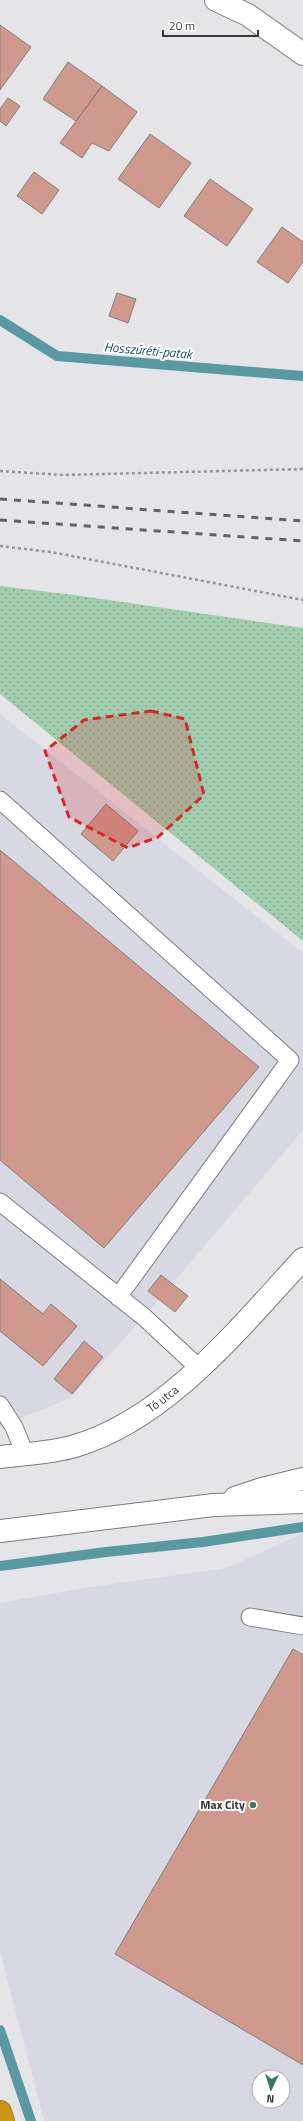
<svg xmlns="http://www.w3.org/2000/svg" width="303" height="2121" font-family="'Titillium Web',sans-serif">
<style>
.built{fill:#d7d8e2;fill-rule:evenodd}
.grass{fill:url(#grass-dots)}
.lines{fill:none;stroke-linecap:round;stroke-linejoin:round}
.stream{stroke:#5999a2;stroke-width:10}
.building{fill:#cf998d;stroke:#827f7e}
.lane-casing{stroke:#7b7c7e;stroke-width:19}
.street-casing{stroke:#7b7c7e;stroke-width:24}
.secondary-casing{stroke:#7b7c7e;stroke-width:24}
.highway-casing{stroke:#9b7620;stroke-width:24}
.path{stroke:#959597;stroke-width:2.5;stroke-dasharray:3 3;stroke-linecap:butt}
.lane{stroke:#fff;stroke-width:17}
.street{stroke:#fff;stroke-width:22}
.secondary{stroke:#fff;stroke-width:22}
.highway{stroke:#d09812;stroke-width:22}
.rail{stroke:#626263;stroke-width:3;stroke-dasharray:7 7;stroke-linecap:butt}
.marked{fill:#d62828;fill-opacity:0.2;stroke:#d62828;stroke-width:3;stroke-dasharray:8 5;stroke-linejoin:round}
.poi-dot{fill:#367868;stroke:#fff;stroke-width:1.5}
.labels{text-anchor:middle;stroke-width:4;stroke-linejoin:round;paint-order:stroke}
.street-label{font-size:12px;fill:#383839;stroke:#fff}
.poi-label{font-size:12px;font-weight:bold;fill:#383839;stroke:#fff;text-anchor:end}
.water-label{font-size:13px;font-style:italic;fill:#175157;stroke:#fff}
</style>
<defs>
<pattern id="grass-dots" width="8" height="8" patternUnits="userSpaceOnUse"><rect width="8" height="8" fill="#a0cdae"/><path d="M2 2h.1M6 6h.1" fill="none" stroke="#83a78f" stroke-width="1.8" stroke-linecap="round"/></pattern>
</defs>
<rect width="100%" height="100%" fill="#e5e5e8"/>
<!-- built -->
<path class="built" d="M0,714L303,953V1130L144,1317L70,1398L0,1427Z
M303,1533V2121H44L0,1951V1603L84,1588L227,1568ZM259,2077H283V2101H259Z"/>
<!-- grass -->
<path class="grass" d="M0,586L74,595L303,628V941L0,694Z"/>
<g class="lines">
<!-- stream -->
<path class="stream" d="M0,320L57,356L303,376
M0,1566L106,1552L203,1542L303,1527
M0,2030L31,2121"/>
</g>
<!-- building -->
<path class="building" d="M0,25L31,47L0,90Z
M68,62L102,86L76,121L43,99Z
M102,86L137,112L109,151L92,143L82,158L60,143Z
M8,98L20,106L6,126L0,121V109Z
M150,134L191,163L159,208L118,179Z
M34,172L59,190L42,214L17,196Z
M210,179L253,209L227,246L184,216Z
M282,227L303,242V262L288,283L257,262Z
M117,293L136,299L128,323L109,316Z
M106,804L138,831L113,861L81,834Z
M0,850L259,1067L104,1248L0,1160Z
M161,1275L188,1296L175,1312L148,1291Z
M0,1279L43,1314L51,1304L77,1326L43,1366L0,1331Z
M84,1341L103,1357L72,1394L54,1379Z
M293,1649L303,1655V2065L115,1954Z"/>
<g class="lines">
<defs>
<path id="lane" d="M0,800L290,1060L118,1297
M0,1202L144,1317L200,1369
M0,1405L14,1427L25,1454
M250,1617L303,1626"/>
<g id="street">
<path id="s1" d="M0,1457C24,1454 52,1453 75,1446C167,1419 240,1327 303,1259"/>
</g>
<path id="secondary" d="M216,0L248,15L303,54
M235,1498L262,1489L303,1479
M0,1531L214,1505L303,1502"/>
<path id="highway" d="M0,2112L3,2121"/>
</defs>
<!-- lane casing -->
<use href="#lane" class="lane-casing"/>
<!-- street casing -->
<use href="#street" class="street-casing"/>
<!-- secondary casing -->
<use href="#secondary" class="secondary-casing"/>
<!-- highway casing -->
<use href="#highway" class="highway-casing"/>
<!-- path -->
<path class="path" d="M0,471L63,475L303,469
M0,546L51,552L303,600"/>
<!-- lane -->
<use href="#lane" class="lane"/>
<!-- street -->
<use href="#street" class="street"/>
<!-- secondary -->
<use href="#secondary" class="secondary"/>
<!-- highway -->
<use href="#highway" class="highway"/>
<!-- rail -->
<path class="rail" d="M0,499L303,521
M0,520L303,541"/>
</g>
<!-- marked area -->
<path class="marked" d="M151,711L185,719L204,795L158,837L128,848L69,817L45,751L84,720Z"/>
<!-- markers -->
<circle class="poi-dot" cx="253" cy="1805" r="4"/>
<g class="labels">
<!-- street labels -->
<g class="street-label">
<text dy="4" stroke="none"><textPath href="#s1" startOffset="176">Tó utca</textPath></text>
</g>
<!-- poi labels -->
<g class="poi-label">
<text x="245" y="1809">Max City</text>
</g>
<!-- water labels -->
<g class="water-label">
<text transform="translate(148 350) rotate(5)" y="5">Hosszúréti-patak</text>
</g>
</g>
<!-- north arrow -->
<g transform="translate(271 2089) rotate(184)"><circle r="19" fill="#ffffff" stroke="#afafb0"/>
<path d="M0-3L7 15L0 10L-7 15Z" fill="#367868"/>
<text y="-6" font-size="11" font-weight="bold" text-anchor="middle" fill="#383839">N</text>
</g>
<!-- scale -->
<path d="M163 30v6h95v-6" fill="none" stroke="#383839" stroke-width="2"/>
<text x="169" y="30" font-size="12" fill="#383839" stroke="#ffffff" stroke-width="3" paint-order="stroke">20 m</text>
</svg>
